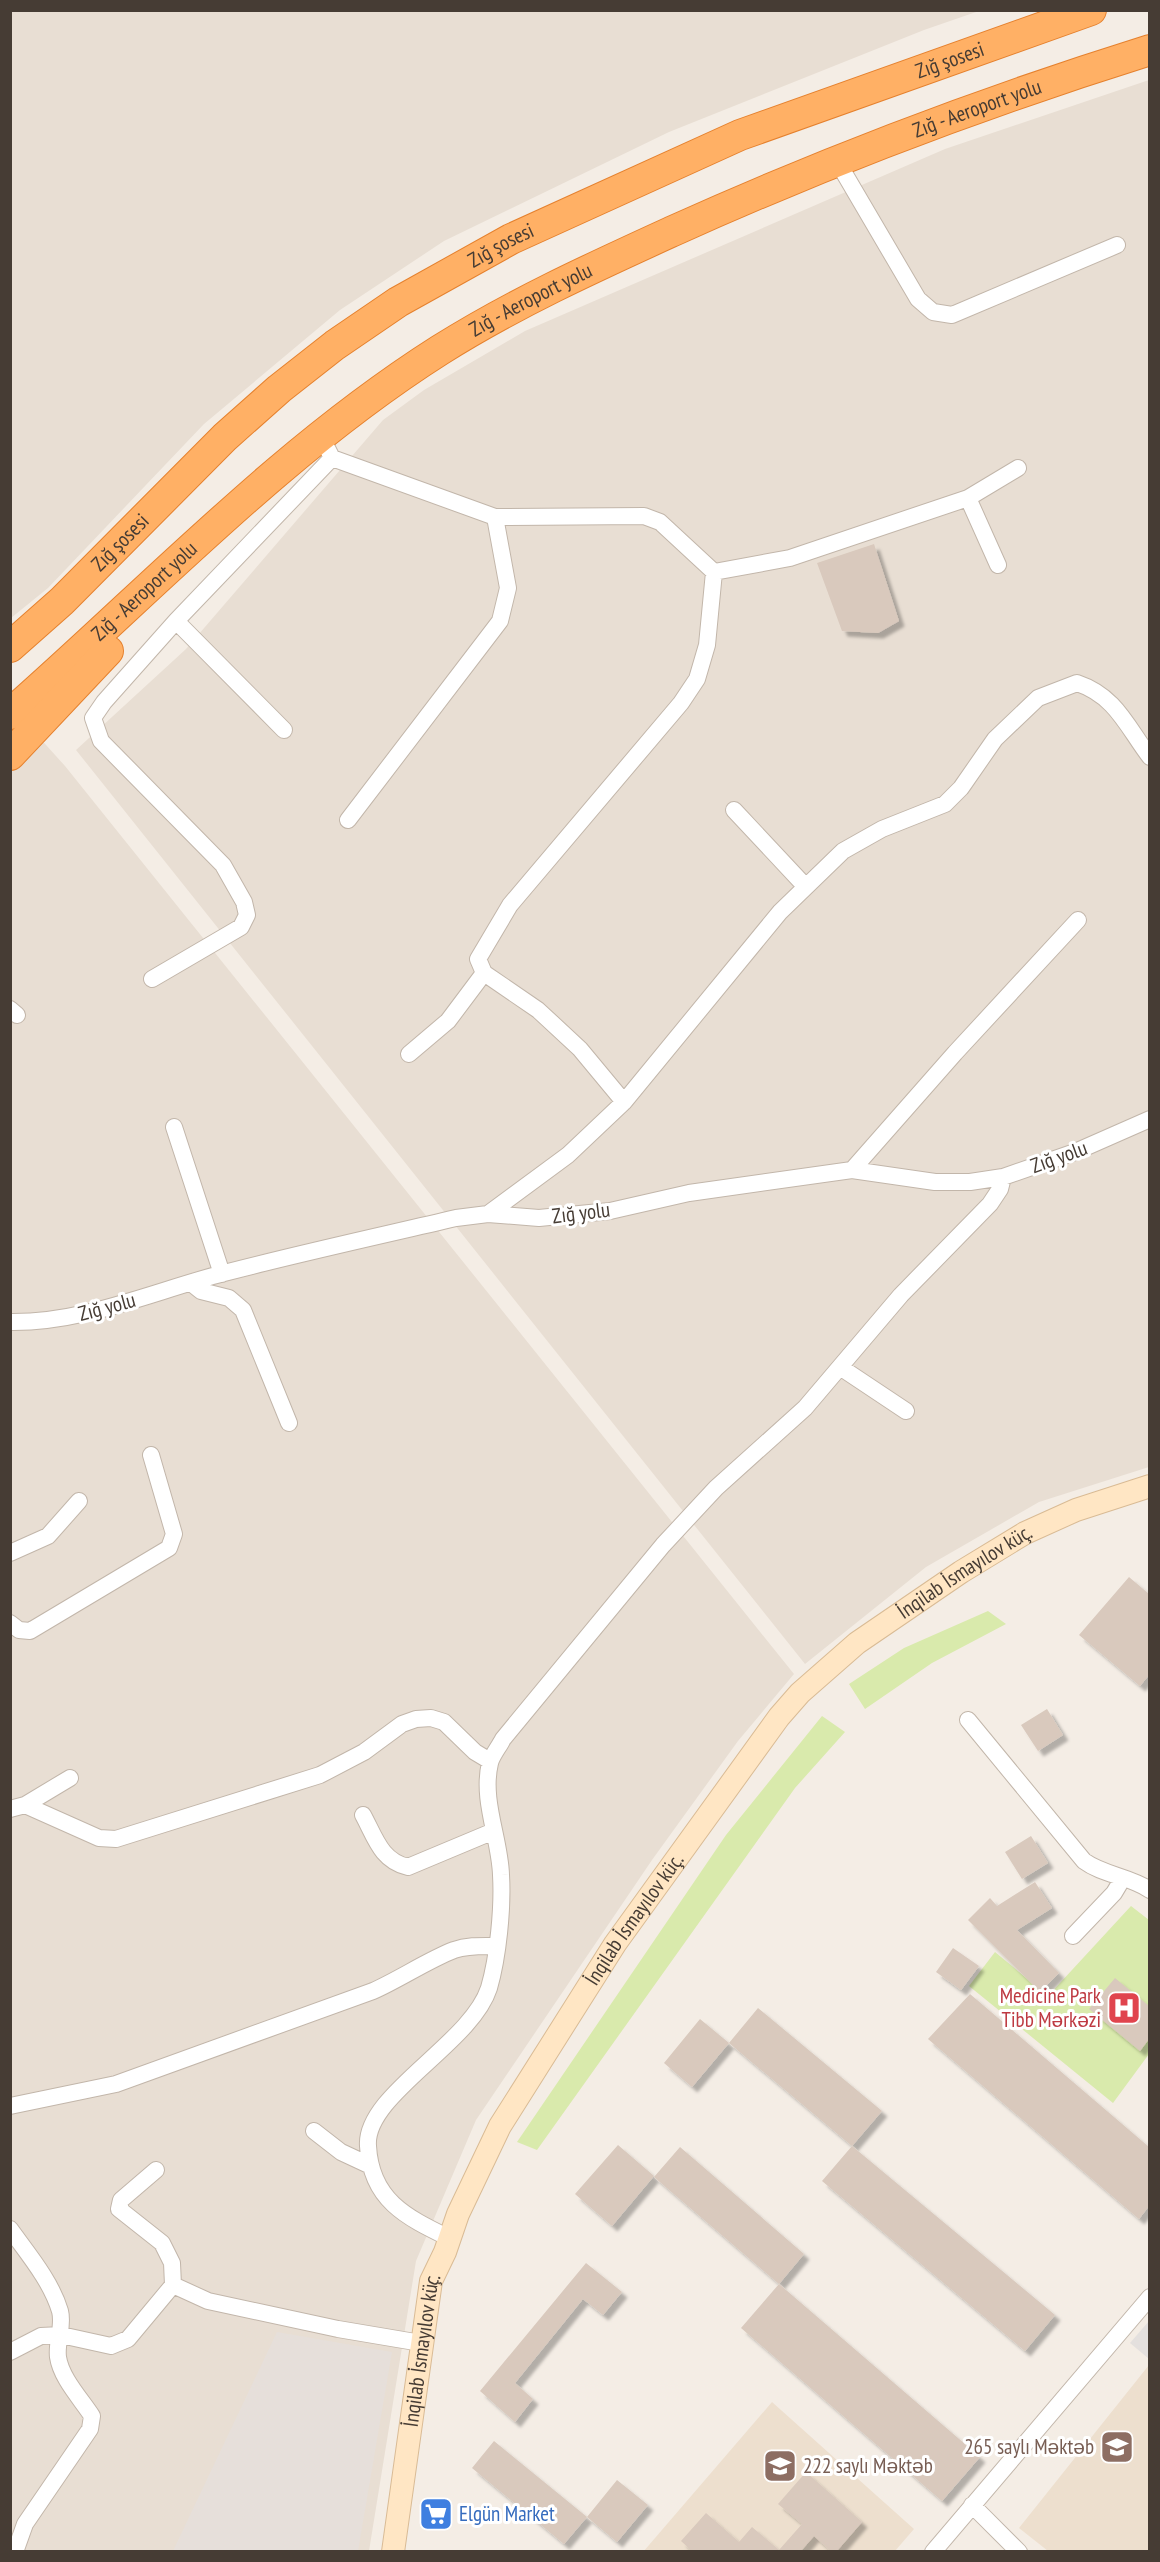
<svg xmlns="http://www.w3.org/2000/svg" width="1160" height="2562" font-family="'PT Sans Narrow',sans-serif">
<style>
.residential{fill:#e8ded3}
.industrial{fill:#e6dfda}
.education{fill:#eddfce}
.green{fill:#d9eaac}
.parking{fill:#e4e0de}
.building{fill:#d9c9bd;filter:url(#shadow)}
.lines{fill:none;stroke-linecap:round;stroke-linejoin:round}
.street-casing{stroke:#c2b6aa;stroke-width:18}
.secondary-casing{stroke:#d9bb95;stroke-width:24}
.highway-casing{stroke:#e5812e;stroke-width:32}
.street{stroke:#fff;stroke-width:16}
.secondary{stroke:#ffe6c4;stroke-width:22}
.highway{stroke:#ffb065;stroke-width:30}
.labels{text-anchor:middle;stroke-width:6;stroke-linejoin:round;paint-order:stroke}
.street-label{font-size:21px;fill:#463c34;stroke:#fff}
.health-label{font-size:21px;fill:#be3a42;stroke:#fff;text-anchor:end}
.education-label{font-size:21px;fill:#785e54;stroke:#fff;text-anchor:end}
.shop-label{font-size:21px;fill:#366cbe;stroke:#fff;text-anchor:start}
</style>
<defs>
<filter id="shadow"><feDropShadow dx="5.5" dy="5.5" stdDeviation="1.5" flood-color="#0004"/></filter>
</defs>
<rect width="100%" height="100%" fill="#f4ede5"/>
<!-- residential -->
<path class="residential" d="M11,10H979V11L924,30L669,132L444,241L340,310L204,424L48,588L11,618Z
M1149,80V1467L1039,1502L926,1567L805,1664L76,750L186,649L383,420L424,390L525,331L945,149Z
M10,705L65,766L794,1674L738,1741L652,1860L476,2120L416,2261L369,2551H11Z"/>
<!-- industrial -->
<path class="industrial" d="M277,2332L392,2352L358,2551H173Z"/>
<!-- education -->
<path class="education" d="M1149,2365V2551H1048L1019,2528Z
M772,2402L914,2529L895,2551L643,2552Z"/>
<!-- green -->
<path class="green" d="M988,1611L1006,1624L932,1663L865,1709L849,1684L904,1648Z
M822,1716L845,1732L795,1788L537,2150L517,2142L726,1835Z
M1131,1906L1149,1920V2054L1113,2103L969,1986L995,1952L1048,1996Z"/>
<!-- parking -->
<path class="parking" d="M1149,2321V2359L1130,2343Z"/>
<!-- building -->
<path class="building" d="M874,544L899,621L878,633L842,631L817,563Z
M1129,1577L1149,1594V1675L1140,1686L1079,1635Z
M1047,1709L1063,1735L1038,1751L1021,1725Z
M1031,1836L1048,1863L1022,1879L1005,1852Z
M1035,1882L1052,1908L1017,1930L1059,1973L1040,1992L968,1920L990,1898L997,1906Z
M953,1948L979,1966L961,1990L936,1972Z
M1115,1978L1149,2006V2039L1140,2051L1089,2009Z
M970,1994L1149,2147V2206L1139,2219L928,2039Z
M758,2008L882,2111L852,2146L729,2043Z
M700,2019L729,2043L692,2087L664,2063Z
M618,2145L654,2176L612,2226L575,2194Z
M852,2146L1055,2315L1025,2351L822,2181Z
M680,2147L804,2254L779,2284L654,2177Z
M586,2263L622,2292L603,2315L583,2299L515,2383L533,2399L515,2422L480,2391Z
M779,2284L980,2457L942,2501L741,2328Z
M494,2441L587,2517L564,2544L472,2468Z
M806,2472L862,2522L836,2552H832L814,2536L800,2552H693L681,2541L706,2513L739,2542L752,2527L779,2550L802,2524L778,2504Z
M617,2480L648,2505L617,2542L587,2517Z"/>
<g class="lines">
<defs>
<path id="street" d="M837,161L918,299L933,312L952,315L1117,245
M321,436L332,458L495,517L644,516L660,522L714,572L790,558L968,498L998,565
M968,498L1018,468
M176,621L284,730
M734,810L806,887
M348,820L500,621L508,588L495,517
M152,979L241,927L247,915L244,902L223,865L101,741L93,718L104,702L176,621L332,458
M10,1009L17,1015
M409,1054L448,1021L484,973
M624,1102L580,1049L538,1010L484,973L478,959L510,905L681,703L697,679L707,645L714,572
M174,1127L222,1274
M852,1170L955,1053L1078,920
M488,1214L568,1155L624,1102L780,912L843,851L882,829L945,804L961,788L995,739L1038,698L1077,683C1116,696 1127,727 1150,757
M191,1283L201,1291L229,1298L243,1310L289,1423
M10,1322C84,1323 154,1291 224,1273C301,1253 379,1236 456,1218L488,1214L539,1218L610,1211L689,1193L852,1170L935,1182H970L1003,1177L1075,1152L1150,1119
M840,1367L906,1411
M10,1553L48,1536L79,1501
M10,1623L19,1630L30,1631L169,1548L174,1534L151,1455
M968,1720L1084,1861C1103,1875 1129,1876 1150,1890
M25,1805L70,1778
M10,1809L25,1805L99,1838L116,1839L320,1775L364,1752L402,1724L416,1719L431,1718L444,1722L475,1752L490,1761
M363,1815C375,1837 381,1861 408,1867L494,1831
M1073,1936L1114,1893L1123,1878
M10,2106L116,2084L373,1991C400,1979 428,1960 454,1950C468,1945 483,1946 497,1946
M314,2131L341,2152L371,2166
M156,2170L121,2200L119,2209L162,2243L172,2263L173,2285L208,2301L338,2329L421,2343
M10,2229C28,2254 51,2281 60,2311C64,2326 56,2342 58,2357C61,2378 81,2399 92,2416L90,2429L25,2524L15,2552
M449,2238C406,2217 371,2200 368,2146C364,2095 471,2044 489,1988C498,1957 503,1908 501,1875C500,1839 481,1800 490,1763C492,1755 499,1747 503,1739L663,1545L716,1488L805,1408L901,1295L990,1204L1000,1189L1003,1177
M10,2352L41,2336L61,2335L111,2346L128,2339L173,2285
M972,2505L1019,2552
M933,2552L1150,2297"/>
<g id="secondary">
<path id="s1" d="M393,2552L431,2281L445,2252L458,2214L500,2126L615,1944L779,1717L800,1693L857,1643L961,1572L1025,1533L1076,1510L1150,1486"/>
</g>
<g id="highway">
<path id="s2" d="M10,647L62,601L225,437L279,389L335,345L398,302L511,239L740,135L1091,10"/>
<path id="s3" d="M10,714C151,590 281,451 440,350C515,303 592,268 673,231C828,161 987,101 1150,50"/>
<path d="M10,755L108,651"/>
</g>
</defs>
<!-- street casing -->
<use href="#street" class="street-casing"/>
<!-- secondary casing -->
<use href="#secondary" class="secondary-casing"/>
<!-- highway casing -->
<use href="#highway" class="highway-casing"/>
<!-- street -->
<use href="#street" class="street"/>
<!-- secondary -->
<use href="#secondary" class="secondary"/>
<!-- highway -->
<use href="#highway" class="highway"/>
</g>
<!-- icons -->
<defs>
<symbol id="hospital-square" viewBox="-11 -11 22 22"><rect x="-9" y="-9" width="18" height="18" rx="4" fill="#e0444e" stroke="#fff"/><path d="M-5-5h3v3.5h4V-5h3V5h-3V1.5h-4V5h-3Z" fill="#fff"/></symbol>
<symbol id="school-square" viewBox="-11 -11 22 22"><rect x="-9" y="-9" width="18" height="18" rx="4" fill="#8d6e63" stroke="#fff"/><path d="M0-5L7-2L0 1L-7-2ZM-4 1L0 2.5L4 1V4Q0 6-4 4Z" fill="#fff"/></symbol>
<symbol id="supermarket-square" viewBox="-11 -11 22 22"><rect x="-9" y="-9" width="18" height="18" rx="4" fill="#3f7fe0" stroke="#fff"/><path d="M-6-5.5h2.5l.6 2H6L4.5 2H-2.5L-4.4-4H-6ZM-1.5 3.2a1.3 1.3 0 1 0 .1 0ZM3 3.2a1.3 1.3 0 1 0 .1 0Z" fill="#fff"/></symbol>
</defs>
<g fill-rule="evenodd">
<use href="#hospital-square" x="1105" y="1989" width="38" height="38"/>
<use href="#school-square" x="1098" y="2428" width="38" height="38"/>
<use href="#school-square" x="761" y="2447" width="38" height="38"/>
<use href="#supermarket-square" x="417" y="2495" width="38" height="38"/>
</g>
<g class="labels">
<!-- street labels -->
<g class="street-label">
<text dy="7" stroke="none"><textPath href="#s2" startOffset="1124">Zığ şosesi</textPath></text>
<text dy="7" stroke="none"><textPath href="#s3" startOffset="1154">Zığ - Aeroport yolu</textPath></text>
<text dy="7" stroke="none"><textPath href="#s2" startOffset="638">Zığ şosesi</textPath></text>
<text dy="7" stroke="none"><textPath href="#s3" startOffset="668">Zığ - Aeroport yolu</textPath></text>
<text dy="7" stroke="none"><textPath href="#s2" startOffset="152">Zığ şosesi</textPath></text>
<text dy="7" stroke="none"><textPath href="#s3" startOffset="182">Zığ - Aeroport yolu</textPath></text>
<text transform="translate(1059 1157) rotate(-20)" y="7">Zığ yolu</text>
<text transform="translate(581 1213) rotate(-7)" y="7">Zığ yolu</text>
<text transform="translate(107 1307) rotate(-15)" y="7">Zığ yolu</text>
<text dy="7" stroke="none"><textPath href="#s1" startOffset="1176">İnqilab İsmayılov küç.</textPath></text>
<text dy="7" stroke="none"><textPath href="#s1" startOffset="690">İnqilab İsmayılov küç.</textPath></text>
<text dy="7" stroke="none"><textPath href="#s1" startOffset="204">İnqilab İsmayılov küç.</textPath></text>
</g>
<!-- health labels -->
<g class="health-label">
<text x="1101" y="2003">Medicine Park<tspan x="1101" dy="24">Tibb Mərkəzi</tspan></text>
</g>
<!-- education labels -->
<g class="education-label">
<text x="1094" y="2454">265 saylı Məktəb</text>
<text x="803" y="2473" text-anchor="start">222 saylı Məktəb</text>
</g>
<!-- shop labels -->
<g class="shop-label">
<text x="459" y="2521">Elgün Market</text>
</g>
</g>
<!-- border -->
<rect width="1160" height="2562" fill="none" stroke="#463c34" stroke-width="24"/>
</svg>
